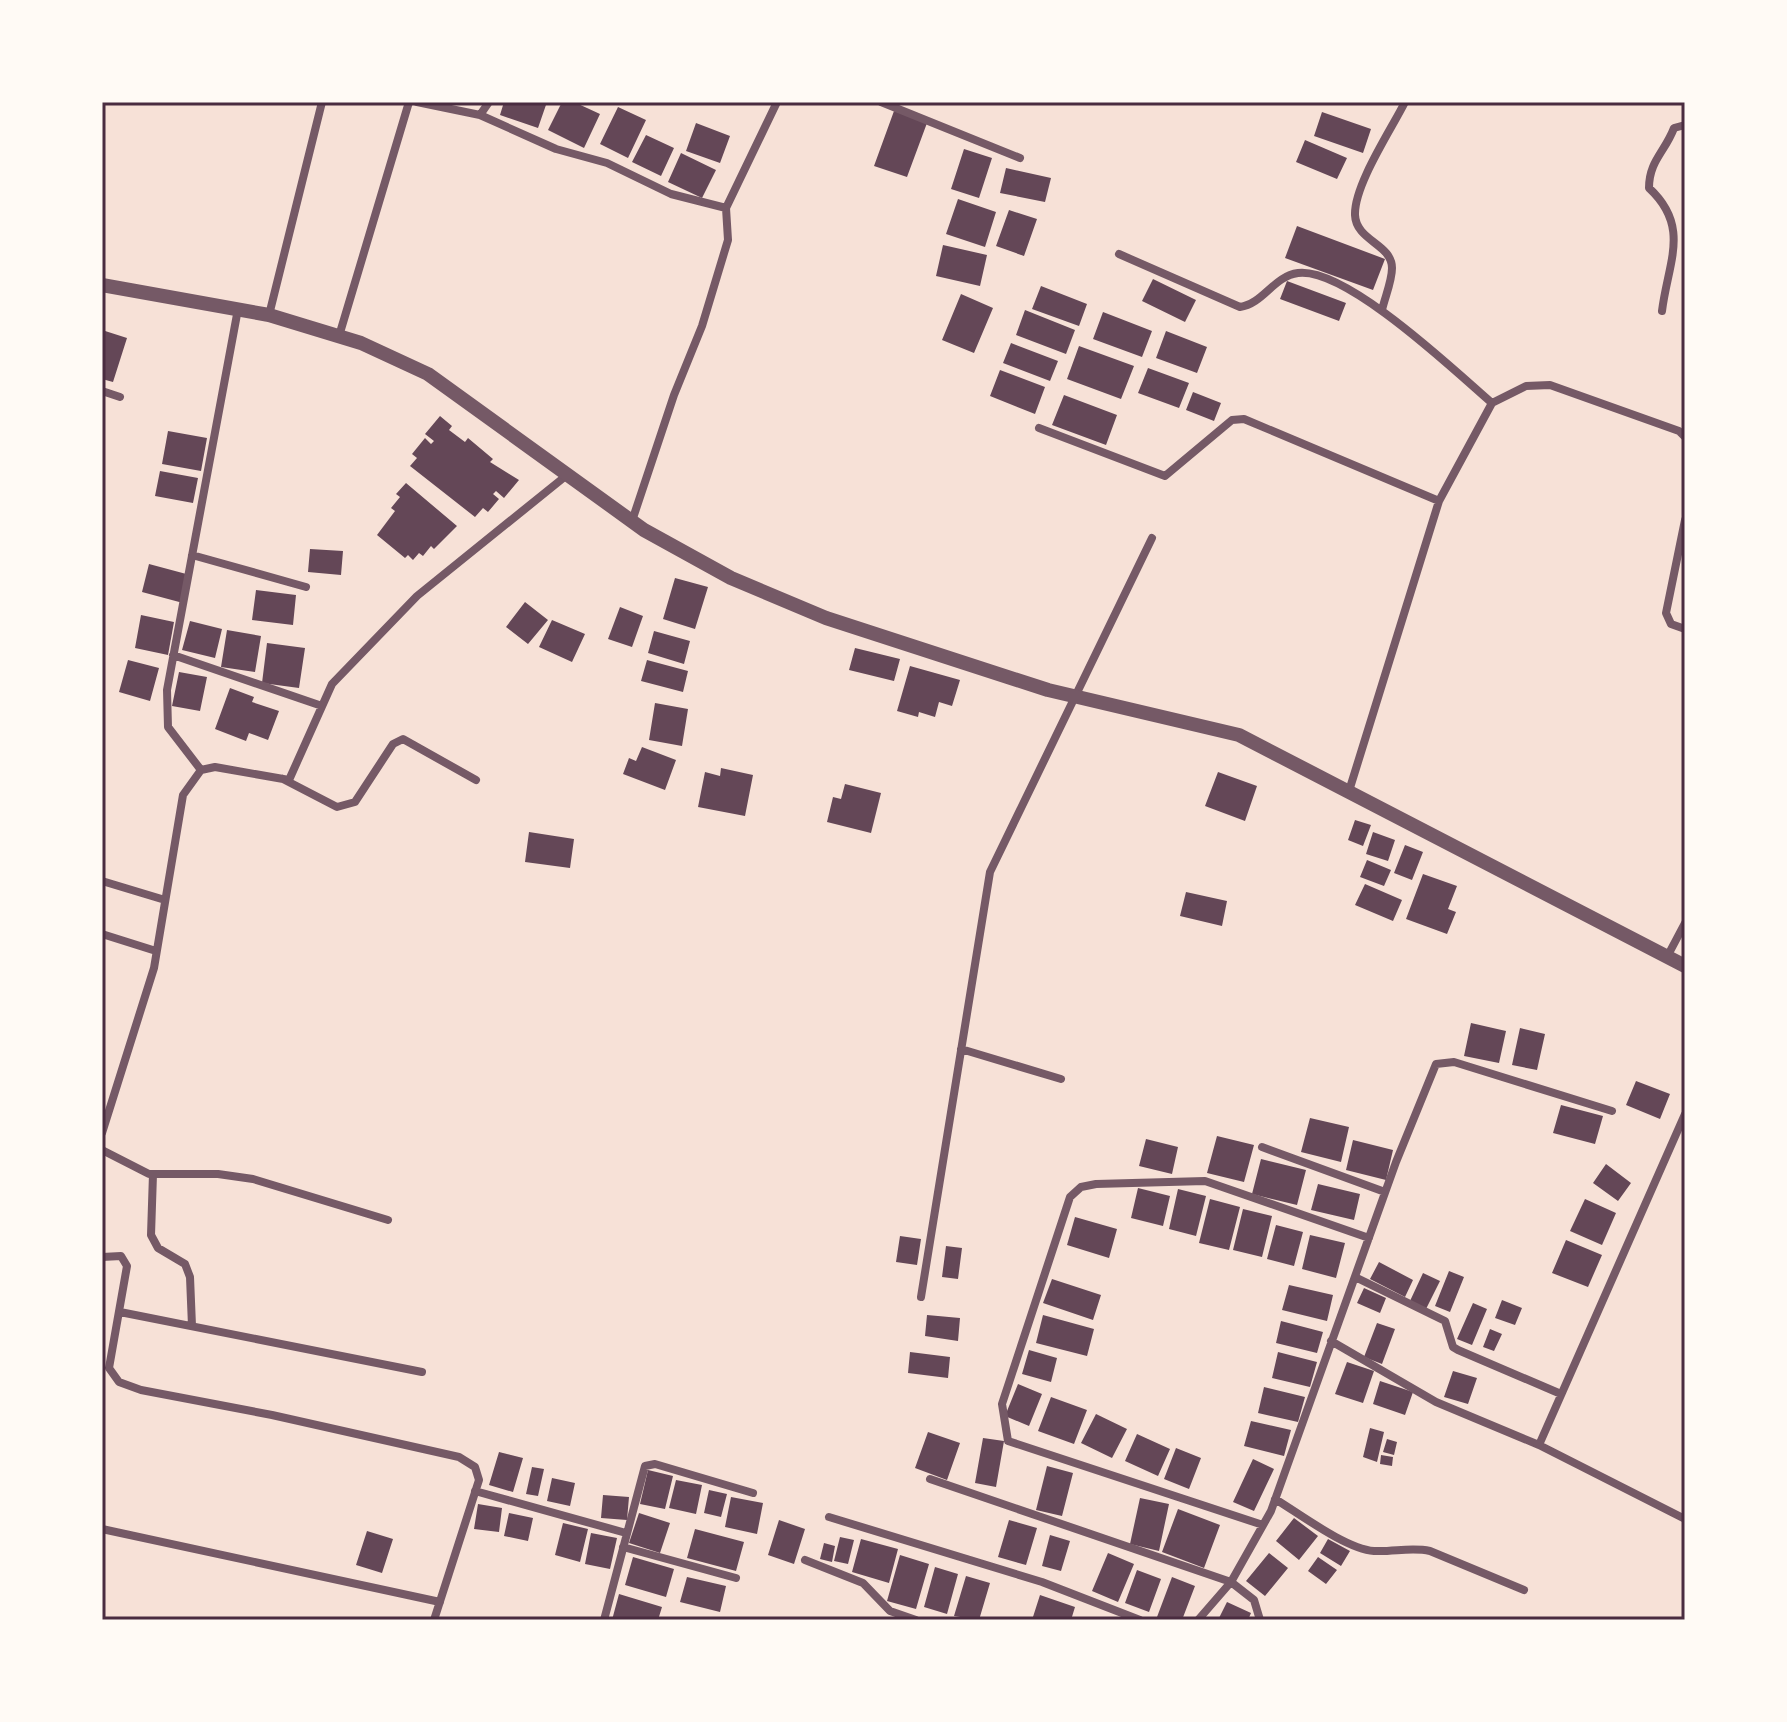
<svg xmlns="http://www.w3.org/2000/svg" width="1787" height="1722" font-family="'Noto Sans',sans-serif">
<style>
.building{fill:#644757}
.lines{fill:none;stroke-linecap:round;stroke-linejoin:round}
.minor{stroke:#755966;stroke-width:8}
.tertiary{stroke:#755966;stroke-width:14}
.neatline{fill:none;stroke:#4a2c40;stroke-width:3}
</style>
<rect width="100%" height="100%" fill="#f7e1d7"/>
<!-- building -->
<path class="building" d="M504,102H547L538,128L500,115Z
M562,102H574L600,114L584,148L548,130Z
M618,107L646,120L628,158L600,144Z
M894,111L927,123L907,177L874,166Z
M1322,112L1371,129L1363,153L1314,136Z
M696,123L730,136L720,163L686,151Z
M646,135L674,148L661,176L632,162Z
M1305,140L1347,158L1337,179L1296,162Z
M964,149L992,158L979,198L951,189Z
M681,153L716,170L702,198L668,182Z
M1006,168L1051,178L1045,202L1000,193Z
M958,199L996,212L985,247L946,234Z
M1009,210L1037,219L1024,256L996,246Z
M1297,226L1385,259L1373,290L1285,258Z
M943,245L987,255L980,286L936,276Z
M1153,279L1196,300L1185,322L1142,301Z
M1287,281L1346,303L1339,321L1280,299Z
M1041,286L1087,304L1079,326L1032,309Z
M961,294L993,308L974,353L942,340Z
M1025,310L1075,330L1066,354L1016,335Z
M1103,312L1152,331L1142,357L1093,339Z
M102,330L127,338L113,382L102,379Z
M1166,331L1207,347L1197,373L1156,358Z
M1011,343L1058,361L1050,381L1003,363Z
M1079,346L1134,366L1121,399L1067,379Z
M1148,368L1189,383L1179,408L1138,393Z
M1000,370L1045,387L1035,414L990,396Z
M1193,392L1221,403L1214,421L1186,410Z
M1064,395L1117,415L1106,445L1052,425Z
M440,416L452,426L449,430L465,442L468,438L493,459L490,462L519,480L504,498L496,491L493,494L499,499L488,512L483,508L475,517L410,466L417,458L412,454L425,438L431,444L434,441L425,434Z
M168,431L207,438L201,471L162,464Z
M160,471L198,478L193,503L155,496Z
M406,483L457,526L434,549L431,546L423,556L419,553L413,560L408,555L405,558L377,535L395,511L391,508L400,497L396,494Z
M310,549L343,551L341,575L308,572Z
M149,564L190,575L183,603L142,592Z
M675,578L708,587L695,629L663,619Z
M256,590L296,595L293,625L252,620Z
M525,602L548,620L528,644L506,627Z
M620,607L643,616L632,647L608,639Z
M141,615L174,622L168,655L135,648Z
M552,620L585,634L572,662L539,647Z
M190,621L222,629L215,658L182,650Z
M227,630L261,636L255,672L221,667Z
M654,631L690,641L684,664L648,653Z
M267,643L305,648L299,688L262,683Z
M855,648L900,659L894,681L849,670Z
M128,660L159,668L150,701L119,692Z
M647,660L688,671L683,692L641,681Z
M910,666L960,680L952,706L939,702L935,717L919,712L918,717L897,711Z
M179,672L207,677L200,711L172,706Z
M230,688L254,697L252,702L279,711L268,740L249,733L246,741L215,729Z
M655,703L688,709L682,746L649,740Z
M642,747L676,760L665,790L623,774L629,758L636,761Z
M721,768L753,775L745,816L698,807L705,772L720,776Z
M1218,772L1257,786L1245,821L1205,806Z
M845,784L881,793L871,833L827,822L833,797L841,799Z
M1355,820L1371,825L1363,846L1348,840Z
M529,832L574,839L570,868L525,862Z
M1373,832L1395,840L1388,861L1366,854Z
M1405,845L1423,852L1412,880L1394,873Z
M1367,860L1391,870L1384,886L1360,877Z
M1423,874L1457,886L1448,909L1456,912L1447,934L1406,919Z
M1365,884L1402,900L1393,921L1355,905Z
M1186,892L1227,901L1222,926L1180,916Z
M1471,1023L1506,1031L1499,1063L1464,1056Z
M1520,1028L1545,1034L1537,1070L1512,1065Z
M1636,1081L1670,1094L1660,1119L1626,1105Z
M1561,1105L1603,1116L1595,1144L1553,1133Z
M1310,1118L1349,1127L1341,1162L1301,1152Z
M1217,1136L1254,1145L1244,1182L1207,1173Z
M1146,1139L1178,1147L1172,1174L1139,1166Z
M1353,1140L1393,1150L1386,1180L1346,1170Z
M1261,1159L1306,1170L1297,1205L1252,1194Z
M1606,1164L1631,1183L1618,1201L1593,1183Z
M1318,1184L1360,1194L1354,1220L1311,1210Z
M1138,1188L1170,1196L1163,1226L1131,1218Z
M1178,1189L1206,1196L1196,1236L1169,1229Z
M1210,1199L1240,1207L1229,1250L1199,1243Z
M1585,1199L1616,1213L1602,1245L1570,1231Z
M1243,1209L1272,1216L1262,1257L1233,1250Z
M1075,1217L1117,1229L1109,1258L1067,1245Z
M1276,1225L1303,1232L1294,1266L1267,1259Z
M1310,1235L1345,1243L1336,1278L1302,1269Z
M900,1236L921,1239L917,1265L896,1262Z
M1566,1240L1602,1255L1588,1287L1552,1273Z
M946,1246L962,1248L958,1279L942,1277Z
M1379,1262L1413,1280L1405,1297L1370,1279Z
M1449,1271L1464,1277L1450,1312L1435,1306Z
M1423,1273L1440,1281L1426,1309L1410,1301Z
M1052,1279L1101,1295L1093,1320L1043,1303Z
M1289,1285L1333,1295L1327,1321L1282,1310Z
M1364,1288L1386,1298L1380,1313L1357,1303Z
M1502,1300L1522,1308L1515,1325L1495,1318Z
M1473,1303L1487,1309L1472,1345L1457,1339Z
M927,1315L960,1318L958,1341L925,1336Z
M1043,1315L1094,1329L1087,1356L1036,1343Z
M1281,1321L1323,1332L1317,1353L1276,1343Z
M1377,1323L1395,1329L1382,1364L1364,1357Z
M1490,1329L1502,1334L1494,1351L1483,1347Z
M1029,1350L1057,1358L1051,1382L1022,1374Z
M910,1352L950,1357L948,1378L908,1373Z
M1278,1352L1317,1362L1310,1387L1272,1378Z
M1347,1362L1374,1371L1363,1403L1335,1394Z
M1453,1371L1477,1378L1468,1404L1444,1397Z
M1380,1381L1413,1392L1405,1415L1373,1404Z
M1018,1384L1042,1394L1029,1426L1005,1416Z
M1264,1387L1305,1397L1298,1422L1258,1413Z
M1051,1397L1087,1410L1074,1444L1038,1431Z
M1096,1414L1127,1429L1112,1458L1081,1443Z
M1251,1421L1291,1430L1284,1456L1244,1446Z
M1370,1428L1384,1432L1377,1462L1363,1457Z
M928,1432L960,1443L947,1480L915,1468Z
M1137,1434L1170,1449L1158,1476L1125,1461Z
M983,1438L1004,1441L996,1487L975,1483Z
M1387,1439L1397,1442L1394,1455L1383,1452Z
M1176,1448L1201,1458L1189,1489L1164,1479Z
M499,1452L523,1458L513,1492L489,1485Z
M1381,1455L1393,1457L1392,1466L1380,1464Z
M1253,1459L1274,1469L1254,1511L1233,1502Z
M1047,1466L1073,1473L1062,1516L1036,1510Z
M532,1467L544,1469L538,1496L526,1494Z
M648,1470L673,1476L665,1509L640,1504Z
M552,1478L575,1483L570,1506L547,1501Z
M676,1480L702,1485L696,1514L669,1508Z
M709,1490L727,1494L721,1517L704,1513Z
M603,1495L629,1497L627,1520L601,1518Z
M731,1497L763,1503L757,1534L725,1527Z
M1140,1498L1169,1504L1159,1551L1130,1544Z
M478,1504L502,1508L499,1532L474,1529Z
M1178,1509L1220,1525L1204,1568L1162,1552Z
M509,1513L533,1518L528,1541L504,1536Z
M639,1513L670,1523L660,1553L629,1543Z
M1294,1518L1318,1536L1299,1560L1276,1541Z
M779,1520L805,1529L794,1564L768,1555Z
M1009,1520L1037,1528L1026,1565L998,1557Z
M563,1523L588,1529L580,1562L555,1555Z
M695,1529L744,1542L736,1571L687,1558Z
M367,1531L393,1539L382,1573L356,1565Z
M591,1533L617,1538L610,1569L585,1564Z
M1050,1535L1070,1541L1061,1571L1042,1566Z
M840,1537L854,1540L848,1564L834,1561Z
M861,1539L898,1549L889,1583L852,1572Z
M1328,1539L1350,1551L1341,1566L1320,1553Z
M824,1543L835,1546L832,1562L820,1559Z
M1108,1553L1134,1564L1118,1602L1092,1591Z
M1269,1553L1288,1568L1265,1596L1246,1581Z
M900,1555L929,1564L916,1609L887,1601Z
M633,1557L674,1569L666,1597L625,1585Z
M1318,1557L1337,1570L1326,1584L1308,1571Z
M935,1567L958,1574L947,1614L924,1607Z
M1137,1570L1161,1579L1149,1612L1125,1603Z
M966,1576L990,1583L979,1620L954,1616Z
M687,1577L726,1586L720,1612L680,1602Z
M1172,1577L1195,1586L1182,1620L1157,1617Z
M619,1594L662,1607L658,1620H612Z
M1040,1595L1075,1607L1071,1620H1032Z
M1227,1602L1251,1613L1248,1620H1218Z"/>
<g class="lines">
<!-- minor -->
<path class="minor" d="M417,102L480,115
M489,102L480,115L556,149L607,163L671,194L726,208
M881,102L1020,158
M1119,254L1240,307C1263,304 1274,276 1298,273C1346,267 1455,371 1492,403
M238,309L167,690L168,727L201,770L215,767L289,780L332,684L417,596L567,475
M1382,310C1385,297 1392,281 1392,268C1392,244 1356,241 1355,215C1354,185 1391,130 1405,102
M1662,311C1668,262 1691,227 1649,188C1649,161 1665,152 1674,128L1685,125
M269,315L322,102
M339,336L409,102
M102,391L120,397
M1039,428L1165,476L1232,420L1244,419L1439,501
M1685,520L1666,613L1671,624L1685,629
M632,521L674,395L702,326L728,240L726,208L777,102
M192,555L306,587
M173,655L322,706
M283,779L337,807L355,802L393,744L403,739L476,780
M1349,791L1439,501L1492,403L1526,386L1550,385L1679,431L1685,437
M102,881L165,900
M102,934L156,951
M1667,957L1685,923
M961,1049L1061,1079
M102,1133L154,968L183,795L201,770
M1262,1147L1385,1192
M102,1150L149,1174H218L253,1179L388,1220
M153,1174L151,1235L158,1248L185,1264L190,1277L192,1326
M102,1257L121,1256L127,1266L109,1368L119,1382L141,1390L272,1415L459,1457L475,1467L479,1480L434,1620
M1355,1277L1445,1321L1453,1347L1458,1350L1561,1394
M921,1297L990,872L1152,538
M120,1312L422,1372
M1331,1341L1436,1402L1539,1445L1685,1519
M1539,1445L1685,1114
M930,1479L1231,1582L1254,1600L1260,1620
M475,1491L626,1533
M1275,1499C1300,1514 1346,1549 1374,1551C1394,1552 1411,1547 1430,1551L1524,1590
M829,1517L1042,1582L1140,1620
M1263,1525L1008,1441L1002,1404L1070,1197L1081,1187L1096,1184L1205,1181L1369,1238
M102,1529L440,1602
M623,1547L736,1578
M805,1560L863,1583L890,1611L916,1620
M604,1620L645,1466L655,1464L753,1493
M1198,1620L1231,1582L1271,1511L1396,1162L1436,1064L1454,1062L1612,1111"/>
<!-- tertiary -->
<path class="tertiary" d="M102,285L269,315L361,343L428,374L644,530L731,578L826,618L1048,690L1239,735L1685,966"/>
</g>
<!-- border -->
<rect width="1787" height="1722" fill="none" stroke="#fffaf5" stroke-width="208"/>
<rect x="104" y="104" width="1579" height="1514" class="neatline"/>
</svg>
